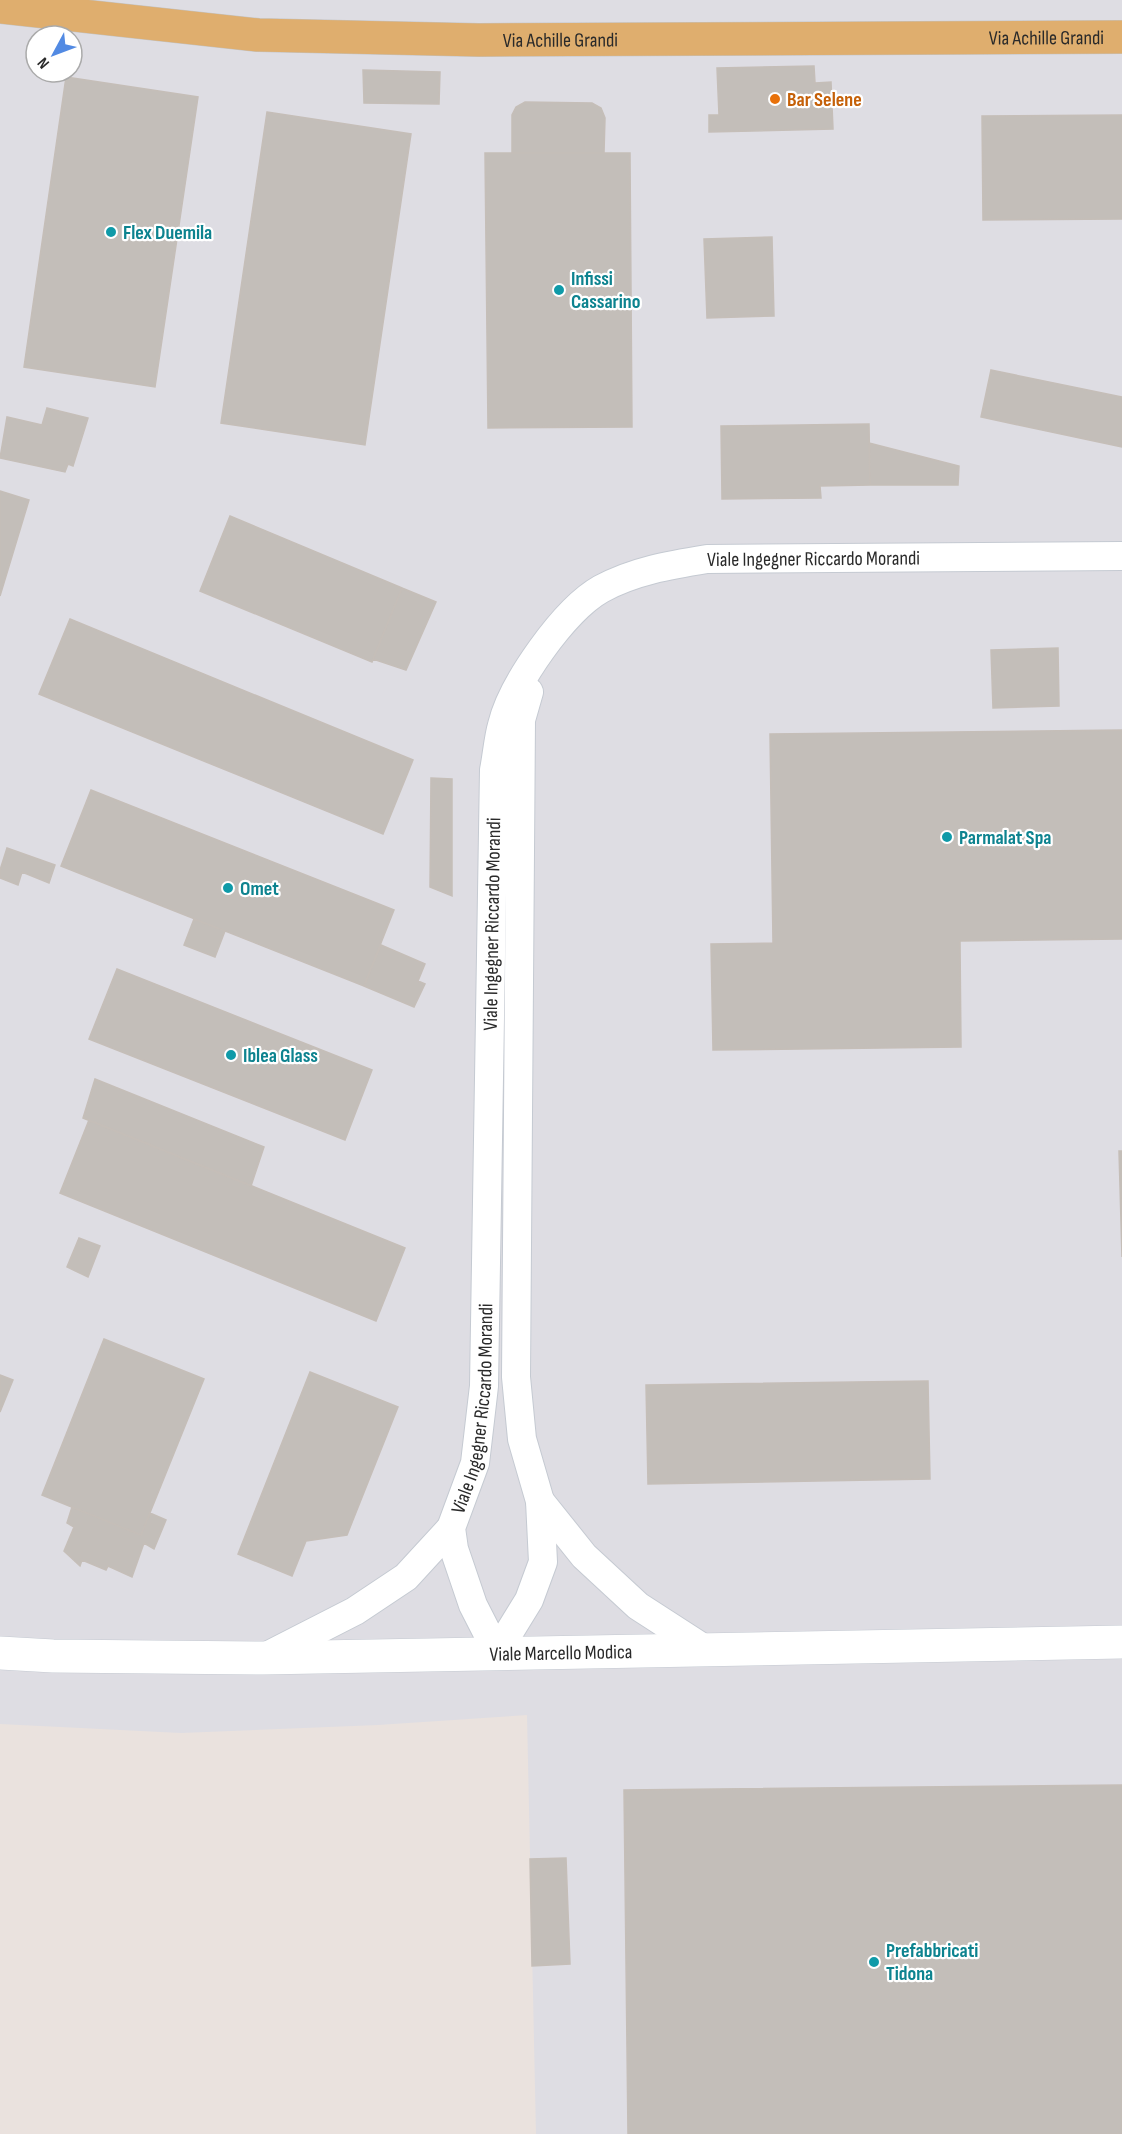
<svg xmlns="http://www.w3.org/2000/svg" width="1122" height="2134" font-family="'Sofia Sans Condensed',sans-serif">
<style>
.industrial{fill:#dedde3;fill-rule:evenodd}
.building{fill:#c3beb9;stroke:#c5beb8;stroke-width:1.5}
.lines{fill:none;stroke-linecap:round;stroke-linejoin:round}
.minor-casing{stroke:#c5cad2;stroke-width:30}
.tertiary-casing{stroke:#c5cad2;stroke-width:34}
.primary-casing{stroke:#c3c3c3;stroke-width:34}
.minor{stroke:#fff;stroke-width:28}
.tertiary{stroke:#fff;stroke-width:33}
.primary{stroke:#dfae6e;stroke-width:33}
.food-dot{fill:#e8710a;stroke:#fff;stroke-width:2}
.culture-dot{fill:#0f9aa8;stroke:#fff;stroke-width:2}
.labels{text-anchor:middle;stroke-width:4.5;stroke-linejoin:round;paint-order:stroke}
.street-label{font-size:20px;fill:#2a2a2a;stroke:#fff}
.food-label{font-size:20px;font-weight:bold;fill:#c56008;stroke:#fff;text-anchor:start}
.culture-label{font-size:20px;font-weight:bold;fill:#0d838f;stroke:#fff;text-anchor:start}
</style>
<rect width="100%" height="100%" fill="#eae2de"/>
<!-- industrial -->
<path class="industrial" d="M0,0H1122V2134H536L527,1715L378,1725L181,1733L0,1724ZM36,36H72V72H36Z"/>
<!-- building -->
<path class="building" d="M814,66L815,83L831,82L833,129L709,132V115H719L717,68Z
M363,70L440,72L439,104L364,103Z
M66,77L198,97L155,387L24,367Z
M525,102L592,103L601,108L605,118L604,153H512V115L516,107Z
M267,112L411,134L365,445L221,423Z
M1122,115V219L983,220L982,116Z
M485,153H630L632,427L488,428Z
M772,237L774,316L707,318L704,239Z
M991,370L1122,397V447L981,417Z
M47,408L88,418L73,466L68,464L65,472L0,458L7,417L42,425Z
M869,424L870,485L820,486L821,498L722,499L721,426Z
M869,443L959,466L958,485H870Z
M0,491L29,500L0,596Z
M230,516L402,588L372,662L200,591Z
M402,588L436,602L406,670L373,659Z
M70,619L413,760L383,834L39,694Z
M1058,648L1059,706L993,708L991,650Z
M1122,730V939L960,941L961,1047L713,1050L711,944L773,943L770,734Z
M431,778L452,779V896L430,887Z
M91,790L394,910L364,986L61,866Z
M7,848L55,865L49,883L22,872L18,885L0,878V870Z
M194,919L225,931L215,957L184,945Z
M381,945L425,964L418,981L425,984L414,1007L364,986Z
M117,969L372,1070L345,1140L89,1039Z
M95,1079L264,1147L251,1186L83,1118Z
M89,1120L405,1248L376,1321L60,1193Z
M1119,1151H1122V1257Z
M79,1238L100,1246L88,1277L67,1267Z
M104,1339L204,1379L141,1535L42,1495Z
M310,1372L398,1407L347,1535L306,1541L292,1576L238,1554Z
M0,1375L13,1380L0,1412Z
M928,1381L930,1479L648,1484L646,1385Z
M72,1507L141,1535L150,1513L166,1520L154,1549L144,1543L132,1577L108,1566L106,1570L82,1560L80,1566L64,1551L74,1527L67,1523Z
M1122,1785V2134H628L624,1790Z
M566,1858L570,1964L532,1966L530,1859Z"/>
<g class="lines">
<defs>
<g id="minor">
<path d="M540,1501L584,1556L638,1606L703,1648"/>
<path id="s1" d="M497,1652L473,1605L454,1549L451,1528L475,1463L484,1386L494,770C497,755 498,739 502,725C512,684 564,610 601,589C634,571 670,565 707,559L1122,556"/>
<path d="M497,1652L529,1600L543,1562L540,1501L522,1439L516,1377L521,720L529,692"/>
<path d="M263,1658L355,1611L406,1577L451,1528"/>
</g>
<g id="tertiary">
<path id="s2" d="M0,1653L53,1656L263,1658L1122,1642"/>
</g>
<g id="primary">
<path id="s3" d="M0,7L258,35L479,40L1122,37"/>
</g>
</defs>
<!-- minor casing -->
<use href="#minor" class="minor-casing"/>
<!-- tertiary casing -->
<use href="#tertiary" class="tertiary-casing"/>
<!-- primary casing -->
<use href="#primary" class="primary-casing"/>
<!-- minor -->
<use href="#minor" class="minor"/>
<!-- tertiary -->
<use href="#tertiary" class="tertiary"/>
<!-- primary -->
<use href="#primary" class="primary"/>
</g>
<!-- markers -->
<circle class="food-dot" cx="775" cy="99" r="6"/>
<g class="culture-dot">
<circle cx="111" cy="232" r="6"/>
<circle cx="559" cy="290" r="6"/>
<circle cx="947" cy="837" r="6"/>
<circle cx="228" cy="888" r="6"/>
<circle cx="231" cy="1055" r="6"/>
<circle cx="874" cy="1962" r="6"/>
</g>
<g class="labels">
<!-- street labels -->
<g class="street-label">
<text dy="7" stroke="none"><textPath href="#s3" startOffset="1048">Via Achille Grandi</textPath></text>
<text dy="7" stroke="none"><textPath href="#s3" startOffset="562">Via Achille Grandi</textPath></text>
<text dy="7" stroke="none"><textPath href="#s1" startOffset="1330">Viale Ingegner Riccardo Morandi</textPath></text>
<text dy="7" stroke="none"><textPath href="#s1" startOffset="742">Viale Ingegner Riccardo Morandi</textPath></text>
<text dy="7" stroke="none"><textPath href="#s1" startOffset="256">Viale Ingegner Riccardo Morandi</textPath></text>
<text dy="7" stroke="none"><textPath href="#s2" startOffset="561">Viale Marcello Modica</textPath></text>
</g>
<!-- food labels -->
<g class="food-label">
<text x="787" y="106">Bar Selene</text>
</g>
<!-- culture labels -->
<g class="culture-label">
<text x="123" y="239">Flex Duemila</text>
<text x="571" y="285">Infissi<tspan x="571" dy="23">Cassarino</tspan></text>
<text x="959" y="844">Parmalat Spa</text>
<text x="240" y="895">Omet</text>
<text x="243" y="1062">Iblea Glass</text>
<text x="886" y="1957">Prefabbricati<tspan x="886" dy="23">Tidona</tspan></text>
</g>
</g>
<!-- north arrow -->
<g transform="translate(54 54) rotate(229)"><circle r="28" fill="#ffffff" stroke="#aaaaaa" stroke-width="1.5"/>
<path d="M0-4.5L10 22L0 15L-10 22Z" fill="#528ae3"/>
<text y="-9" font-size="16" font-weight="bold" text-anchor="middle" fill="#2a2a2a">N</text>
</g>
</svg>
